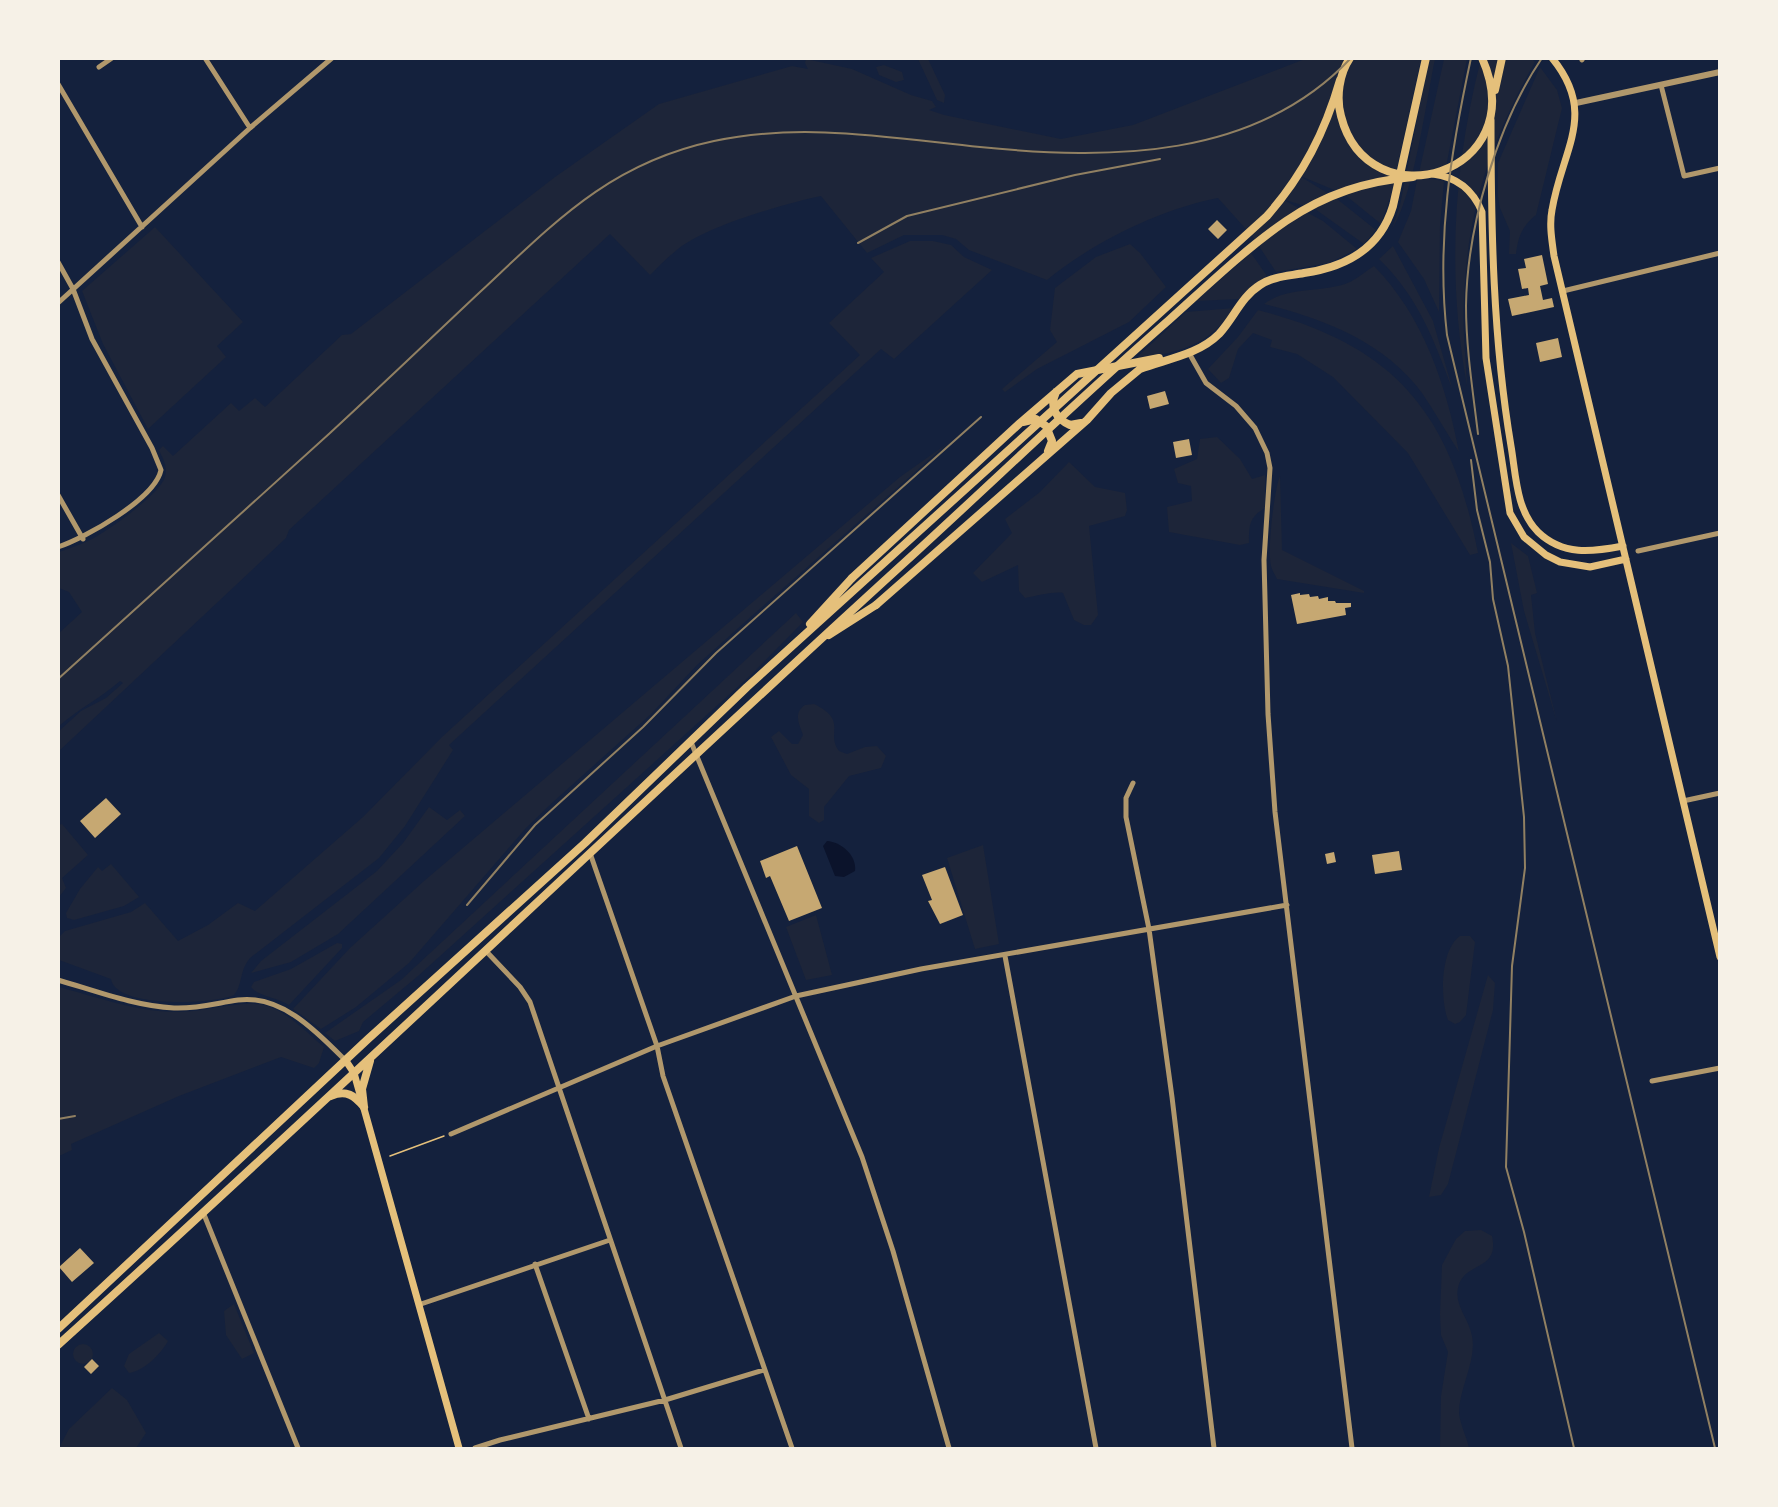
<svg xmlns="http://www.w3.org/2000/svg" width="1778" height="1507" font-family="Literata,serif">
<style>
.green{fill:#1d2539}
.water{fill:#0b132b}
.building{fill:#c6a872}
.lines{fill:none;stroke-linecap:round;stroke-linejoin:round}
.path{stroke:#e5c07b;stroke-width:1.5}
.minor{stroke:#b1986c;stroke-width:5}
.tertiary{stroke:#b1986c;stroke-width:6}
.secondary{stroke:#e5c07b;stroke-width:7}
.primary{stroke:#e5c07b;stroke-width:8}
.trunk{stroke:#e5c07b;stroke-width:8}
.rail{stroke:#918062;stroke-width:2}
</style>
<rect width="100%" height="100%" fill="#14213d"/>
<!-- green -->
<path class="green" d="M806,59L852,69L911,95L932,101L936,107L929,110L944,115L1061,139L1133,125L1305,59H1348L1341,72L1354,59H1421L1391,195L1381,224L1344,194L1298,175L1337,199L1376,230L1364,244L1315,209L1282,199L1323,221L1357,249L1329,263L1276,272L1253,237L1218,198C1160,209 1092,243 1047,280L969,250L956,239L942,235H904L867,253L821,196C783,204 707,226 678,249C668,257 659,266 650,275L610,234L289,530L286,538L59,751V731L81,711L106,698L123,683L120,681C101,698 78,709 59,726V633L82,612L69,592L59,588V552C70,548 83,544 94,538C110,529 160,494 165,477C168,467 163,459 159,450L163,446L173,456L231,403L239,411L255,398L265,407L342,335L351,334L555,177L659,104L792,66L808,69L805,63Z
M918,59H928L945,95L944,103L937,100Z
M1429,59H1435C1426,102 1414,195 1392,229L1400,205Z
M1444,59H1467L1446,167L1419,173Z
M1481,59H1532L1535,62C1491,139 1467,211 1464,300C1462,328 1466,358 1467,386C1447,276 1453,167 1481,59Z
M884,65L902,72L904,80L896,82L879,75L876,67Z
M1540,67L1557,90L1562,108L1536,215C1522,226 1518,237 1516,254H1509L1510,231L1500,208L1498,197V163Z
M1432,179L1444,181L1440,226L1439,312L1424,279L1398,242L1411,211L1417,180Z
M155,227L243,322L217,346L226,357L148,429L103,344L82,291Z
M910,241H933L951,245L964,257L992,270L894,359L881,349L449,745L453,750L405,826L379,858L250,958C239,971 243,985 234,995C212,1005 115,1008 111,979L59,960V937L65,931L131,912L145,903L178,941L208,925L238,903L255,911L363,817L442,737L860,355L829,323L884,272L871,258Z
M1130,244L1140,253L1166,287L1129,322L1037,369L1005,392L1002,389L1057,342L1050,330L1055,288L1096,257Z
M1393,246L1433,321L1453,391C1434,340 1419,298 1379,259Z
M1251,253L1267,276L1250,287L1239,299L1196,301Z
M1374,266C1423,316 1446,384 1459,452C1446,432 1435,412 1422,393C1385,342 1322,318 1264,304C1290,285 1322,294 1350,282C1358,278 1366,271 1374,266Z
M1234,308C1207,347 1183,350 1140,359L1137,357L1186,312Z
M1258,310C1397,346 1451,414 1478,553L1470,555L1408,453L1333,377L1297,354L1270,347L1272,340L1253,333L1238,349L1229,378L1221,383L1208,369L1238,337Z
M1217,437L1240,459L1252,479L1265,475V508C1249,517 1249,526 1249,543L1240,545L1169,532L1167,507L1192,501L1191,486L1178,483L1174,469L1197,459L1200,439Z
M948,443L745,622L697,665L651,714L552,803L526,828L409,963L356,1007L321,1029L293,1009L350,948L424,881L900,477Z
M1069,462L1095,487L1125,493L1127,510L1125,516L1089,526L1098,615L1091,625H1084L1074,620L1063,593C1056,591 1035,596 1025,598L1019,591L1018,565L982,582L973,573L1012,533L1005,519L1040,492Z
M1280,476L1282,550L1364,591V593L1277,579C1275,575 1272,570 1271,566C1267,551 1274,490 1280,476Z
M1511,543L1528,556L1537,593L1531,595L1535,633L1557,722L1524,611Z
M796,613L803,622L752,674L418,976L363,1022L359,1031L335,1041L325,1033L401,980Z
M814,704C849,721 825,733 839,751L847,754L865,747L877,746L886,756L881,768L849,776L824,807V820L819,823L809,816V789L791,775L771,737L779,731L792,744H798L803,735C799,724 793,713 805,705Z
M429,807L447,820L460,810L465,816L338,934L291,962L251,973L261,961L377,871L403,843Z
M62,824L88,855L62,878L66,888L59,897V825Z
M983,845L999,944L975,949L947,858Z
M111,864L139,897L124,906L74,920L67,918L66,913L80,889L98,867L102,871Z
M816,915L832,975L806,980L786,927Z
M1460,936H1470L1475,942L1466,1015L1460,1022L1455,1024L1448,1020C1440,999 1440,950 1460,936Z
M337,943L342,944V948L289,1005C277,997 259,997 251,987L254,982L291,969Z
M1488,975L1495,983L1493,1010L1448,1184L1441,1195L1429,1197L1439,1148Z
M59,987C97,997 137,1012 176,1012C203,1013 239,1000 264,1005C286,1010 307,1033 324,1047L319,1063L314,1068L281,1057L179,1096L71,1144L72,1150L59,1156Z
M1481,1230L1492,1236C1500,1272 1463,1261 1458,1288C1454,1305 1469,1319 1472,1336C1477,1360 1459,1388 1459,1413C1460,1424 1467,1438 1469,1448H1440L1441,1396L1448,1352L1441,1335L1440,1314L1442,1265L1456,1239L1465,1231Z
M234,1304L254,1353L242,1359L226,1335L224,1311Z
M159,1333L168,1341C161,1354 144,1371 129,1373L124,1366L129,1354Z
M73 1354a10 10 0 1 1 20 0a10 10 0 1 1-20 0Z
M112,1388L127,1400L146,1433L136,1448H59L69,1429Z"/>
<!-- water -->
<path class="water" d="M827,841C841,842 857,855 855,871L844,877L835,876L823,846Z"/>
<!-- building -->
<path class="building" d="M1217,220L1227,230L1218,239L1208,229Z
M1542,255L1548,284L1540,286L1543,300L1552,298L1554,307L1512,316L1508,299L1529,295L1528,288L1522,289L1518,269L1526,268L1524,259Z
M1558,338L1562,357L1540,362L1536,343Z
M1165,391L1169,404L1150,409L1147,396Z
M1189,439L1192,455L1176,458L1173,442Z
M1300,593V595L1309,594L1310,597L1318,596L1319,599L1328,597V601H1335L1336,603H1351V607L1345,608L1346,615L1297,624L1291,595Z
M106,798L121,814L95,838L80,821Z
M797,846L822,908L789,921L770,876L766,878L760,861Z
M1399,851L1402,870L1375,874L1372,855Z
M1334,852L1336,862L1327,864L1325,854Z
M945,867L963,915L940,924L928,901L932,900L922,875Z
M80,1248L94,1263L72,1282L59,1267Z
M92,1359L99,1366L91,1374L84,1367Z"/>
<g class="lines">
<!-- path -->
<path class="path" d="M390,1156L444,1136"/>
<!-- minor -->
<path class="minor" d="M205,58L250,128
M1582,60L1583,58
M99,67L112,58
M58,84L142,227
M1661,85L1684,176L1720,168
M58,262L73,289L92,339L152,448L161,470C155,499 85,538 58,547
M1563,291L1720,253
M58,303L250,128L332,58
M1189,353L1206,383L1236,406L1255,428L1267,453L1270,468L1264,560L1268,714L1275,812L1352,1448
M58,495L83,539
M1638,551L1720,533
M691,742L862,1157L893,1251L949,1448
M1133,783L1126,798V817L1149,929L1172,1097L1214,1448
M1683,801L1720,793
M590,853L657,1046L663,1076L792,1448
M485,950L520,987L530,1002L681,1448
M1005,956L1096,1448
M58,980C96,991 135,1006 174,1008C197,1009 217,1003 238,1000C282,994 318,1033 346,1061
M1652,1081L1720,1068
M451,1134L657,1046L796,996L921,969L1287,905
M203,1212L298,1448
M535,1264L589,1419
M421,1304L610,1240
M475,1448L500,1440L665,1400L764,1370"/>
<!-- tertiary -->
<path class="tertiary" d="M1576,103L1720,72"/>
<!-- secondary -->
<path class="secondary" d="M1552,58C1598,114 1562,149 1552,210C1549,225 1552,241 1554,256L1720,957
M1491,120C1491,229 1493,339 1511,446C1516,475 1516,510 1538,532C1563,556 1592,552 1623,546
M1433,174C1457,177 1473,190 1482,212L1486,358L1510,513L1524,537L1546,555L1560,562L1590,567L1626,559
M346,1061L354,1073L459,1448"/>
<!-- primary -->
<path class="primary" d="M1056,392C1049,407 1056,419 1070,425L1081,423
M1023,422L1036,419L1046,426L1052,441L1048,451
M852,578L1020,423L1077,374L1159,358
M876,605L1087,420L1111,393L1140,369C1166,359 1198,355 1219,334C1234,318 1241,297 1260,285C1274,276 1289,276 1304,273C1346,267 1380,249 1393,206L1426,58"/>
<!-- trunk -->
<path class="trunk" d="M1350,58C1339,74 1336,98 1341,116C1368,223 1534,175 1482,58
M1495,90L1502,58
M810,624L852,578
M829,635L876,605
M331,1096C346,1089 355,1096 364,1107
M364,1107L362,1089L370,1061
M58,1329L368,1039L585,843L747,687L1267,216C1303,175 1325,132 1340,80
M58,1345C347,1084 628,814 916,552C1000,475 1083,395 1169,320C1207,286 1244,250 1286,221C1326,194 1366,181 1413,177"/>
<!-- rail -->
<path class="rail" d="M1471,58C1451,150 1436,240 1447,335L1715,1448
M858,243L907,216L1075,175L1160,159
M1478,434C1473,392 1466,348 1466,306C1467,227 1497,124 1542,58
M1471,460L1477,510L1490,562L1493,599L1508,666L1524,817L1525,868L1512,966L1506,1167L1524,1232L1574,1448
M58,679C149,597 240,515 330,433C381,386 430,339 480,292C555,222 610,163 714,141C801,122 892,138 980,147C1110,160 1255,160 1351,58
M467,905L535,825L643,727L716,653L981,417
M58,1119L75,1116"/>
</g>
<!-- border -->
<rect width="1778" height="1507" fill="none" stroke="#f6f1e7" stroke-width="120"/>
</svg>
